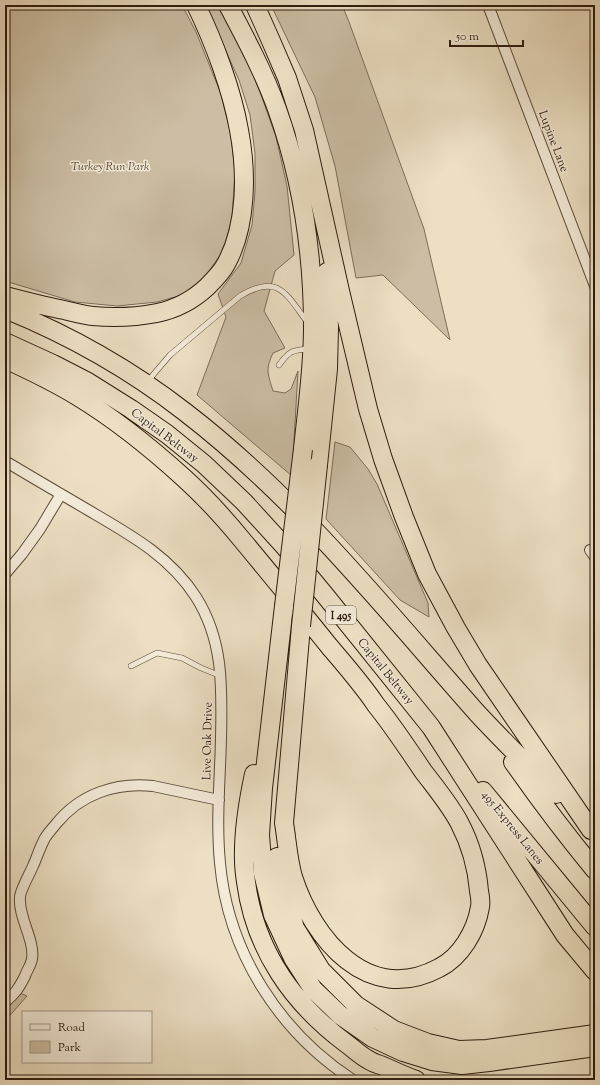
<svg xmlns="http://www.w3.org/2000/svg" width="600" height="1085" font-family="'Sorts Mill Goudy',serif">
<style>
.green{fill:#ccbea4;stroke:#7c6d59}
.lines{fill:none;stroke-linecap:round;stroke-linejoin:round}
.lane-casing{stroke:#5d4d3b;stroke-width:6}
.street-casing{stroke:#5d4d3b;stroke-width:12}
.highway-casing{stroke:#2d1c0e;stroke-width:20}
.lane{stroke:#f3ead8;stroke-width:5}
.street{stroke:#f3ead8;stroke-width:10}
.highway{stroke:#ecdfc3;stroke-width:18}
.highway-bridge-casing{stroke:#2d1c0e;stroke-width:20;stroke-linecap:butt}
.highway-bridge{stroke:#ecdfc3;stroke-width:18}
.labels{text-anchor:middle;stroke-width:3;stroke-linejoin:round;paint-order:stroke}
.shield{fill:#f3ead8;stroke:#685a4b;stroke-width:1}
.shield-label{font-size:11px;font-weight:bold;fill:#2d1c0e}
.street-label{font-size:12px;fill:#2d1c0e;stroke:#f3ead8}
.park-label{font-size:12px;font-style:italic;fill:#5d4d3b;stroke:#f3ead8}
</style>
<rect width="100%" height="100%" fill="#ecdfc3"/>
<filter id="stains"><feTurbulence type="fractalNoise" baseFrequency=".005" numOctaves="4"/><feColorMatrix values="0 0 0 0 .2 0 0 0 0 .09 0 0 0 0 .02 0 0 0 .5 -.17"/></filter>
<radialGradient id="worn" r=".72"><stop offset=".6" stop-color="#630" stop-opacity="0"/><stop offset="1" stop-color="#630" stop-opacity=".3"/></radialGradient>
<!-- green -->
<path class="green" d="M5,5H182L196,32L221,94L231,135L235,173L232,217L225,248L205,277L182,295L157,302L117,306L75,302L5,281Z
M205,5H220L256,81L276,137L287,186L294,255L275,271L264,311L285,348L273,353C265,370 268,374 273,391L285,393L291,389L298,371L292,476L197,395L226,317L218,294L241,263L252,225L255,192V153L250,115L239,80Z
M271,5H342L349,22L424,229L450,340L383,275L356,278L335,166L315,97Z
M335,442L350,447L368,469L377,484L428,603L429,617L400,600L326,519Z
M5,987L27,996L5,1021Z"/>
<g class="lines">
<defs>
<path id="lane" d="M279,365C289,351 292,350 309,349
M147,382L170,355L240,296C279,273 286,294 308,323
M131,666L157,653L182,658L201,668L221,676"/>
<path id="street" d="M488,5L595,286
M5,461C33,478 61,494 88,510C129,534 170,556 196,597C224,641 222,689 221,739C220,780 216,822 220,863C228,952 279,1032 353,1080
M590,550L595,557
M5,574L22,554L40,529L61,494
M5,1002C15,994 19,988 25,976C27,970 31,965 32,959C35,940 18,917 20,897C20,891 30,873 33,866C37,857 40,847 45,838C48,833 52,829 56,824C80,794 116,782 153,786L219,800"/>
<path id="highway" d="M228,5C246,39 264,73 277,109C302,179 313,254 313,328C313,369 307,409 303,449
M255,5L271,41L287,78L304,130L340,291L368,409L383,459L404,517L427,574L456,628L478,665L591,830
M5,296C25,301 44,306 64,310C73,312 84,315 93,316C114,318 136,317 157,313C176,309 193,300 207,287C214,280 222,272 226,264C247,226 247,172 239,130C232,90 214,42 196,5
M5,309C69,335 131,370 185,412C297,498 385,609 478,714C503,741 530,767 556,794
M5,342L53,364L88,382L131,409L167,434L204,464L244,502L285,547L324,594L431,727L565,935L595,971
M5,359C29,370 54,382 77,396C115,419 151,448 184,478C205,497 225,519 243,541C272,576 301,611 329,646C345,665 362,684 376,705C393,726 408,749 423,771C435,787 451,806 460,824C471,845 477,868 479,891C480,896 481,902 480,907C476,931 461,957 439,968C368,1006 313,939 293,877C288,860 287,841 284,823L301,626
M318,465L328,369L329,327L327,272
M284,606L263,788L260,835L263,873L273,915L293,958L313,989L340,1015L373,1038L403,1052L432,1061L462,1065L489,1062L595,1047
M513,762C539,799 566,835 595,870
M254,774C248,802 243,832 244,861C244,868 245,875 246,882C255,950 293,1004 347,1044C354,1049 361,1056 369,1060C373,1063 378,1064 383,1066C394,1071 405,1076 416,1080
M483,791L595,927
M277,857L283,888L295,928L321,970L356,1005L394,1030L428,1043L459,1050L487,1049L595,1034"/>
</defs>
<!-- lane casing -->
<use href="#lane" class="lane-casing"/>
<!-- street casing -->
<use href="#street" class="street-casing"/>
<!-- highway casing -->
<use href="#highway" class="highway-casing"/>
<!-- lane -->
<use href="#lane" class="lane"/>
<!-- street -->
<use href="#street" class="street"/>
<!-- highway -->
<use href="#highway" class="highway"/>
<defs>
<path id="highway-bridge" d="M284,606L303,449
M301,626L318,465"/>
</defs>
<!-- highway-bridge casing -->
<use href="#highway-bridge" class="highway-bridge-casing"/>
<!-- highway-bridge -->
<use href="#highway-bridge" class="highway-bridge"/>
</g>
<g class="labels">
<!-- shield labels -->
<rect class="shield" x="326" y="606" width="30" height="18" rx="3"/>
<g class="shield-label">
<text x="341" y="619">I 495</text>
</g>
<!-- street labels -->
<g class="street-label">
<text transform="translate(554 141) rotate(69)" y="4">Lupine Lane</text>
<text transform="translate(165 435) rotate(37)" y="4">Capital Beltway</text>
<text transform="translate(386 671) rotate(51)" y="4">Capital Beltway</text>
<text transform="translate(207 741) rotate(-89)" y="4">Live Oak Drive</text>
<text transform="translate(513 827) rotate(51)" y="4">495 Express Lanes</text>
</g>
<!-- park labels -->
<g class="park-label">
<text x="110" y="170">Turkey Run Park</text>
</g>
</g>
<!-- margin -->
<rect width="600" height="1085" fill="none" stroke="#ecdfc3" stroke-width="20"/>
<rect x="6" y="6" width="588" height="1073" fill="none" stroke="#2d1c0e" stroke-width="2"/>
<rect x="10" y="10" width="580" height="1065" fill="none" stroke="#2d1c0e"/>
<!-- legend -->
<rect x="22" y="1011" width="130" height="52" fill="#f3ead8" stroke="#a49887"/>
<rect x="30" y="1024" width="20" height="6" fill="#f3ead8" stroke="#a49887"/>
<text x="58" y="1031" font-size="12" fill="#2d1c0e">Road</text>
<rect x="30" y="1041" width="20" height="12" fill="#ccbea4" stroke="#a49887"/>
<text x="58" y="1051" font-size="12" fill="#2d1c0e">Park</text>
<!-- scale -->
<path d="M450 40v6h73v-6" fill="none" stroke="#2d1c0e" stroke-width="2"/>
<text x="456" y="40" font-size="12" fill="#2d1c0e" stroke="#f3ead8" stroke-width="3" paint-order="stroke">50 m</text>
<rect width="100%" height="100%" filter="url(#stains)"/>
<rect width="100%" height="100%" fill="url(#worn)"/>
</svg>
